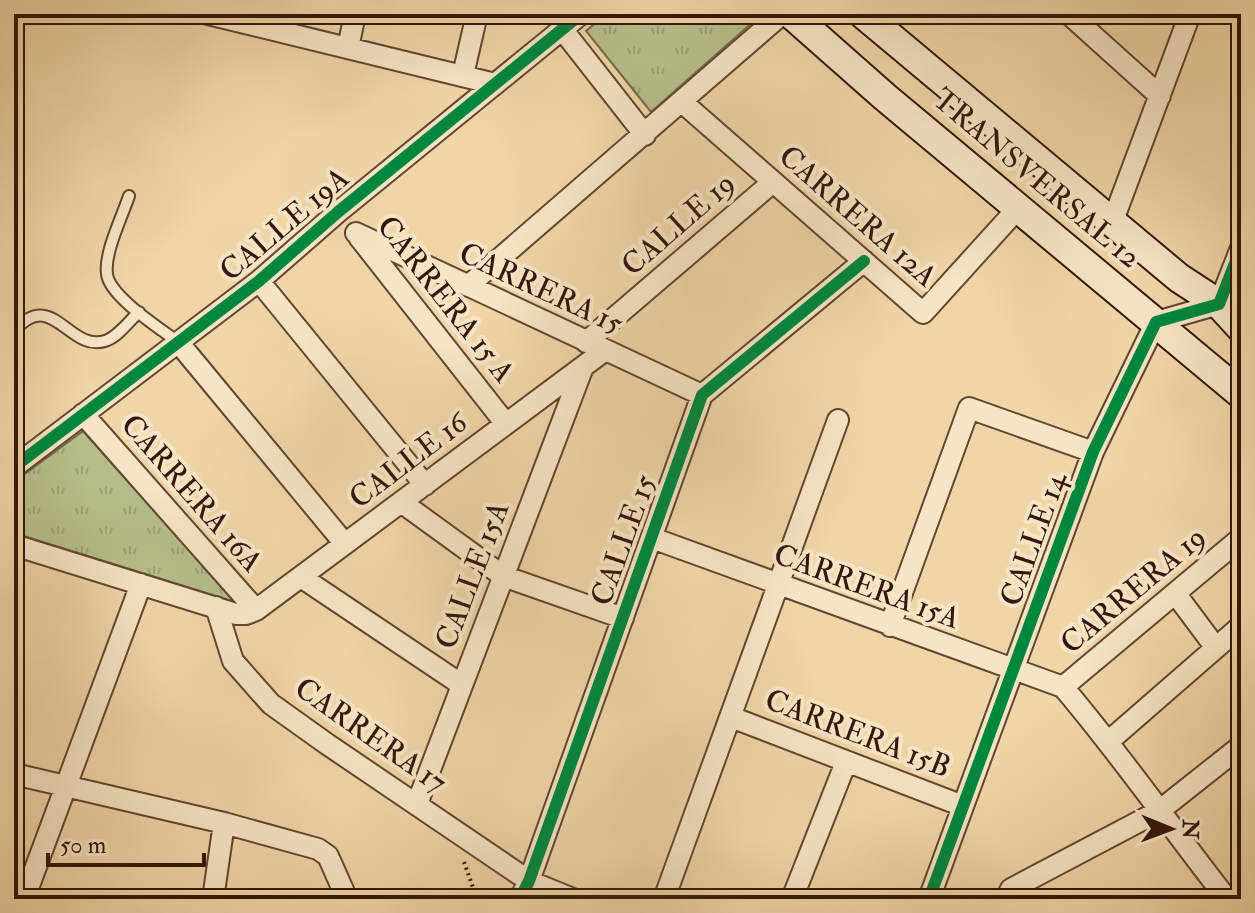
<svg xmlns="http://www.w3.org/2000/svg" width="1255" height="913" font-family="'IM FELL Double Pica',serif">
<style>
.grass{fill:url(#grass-tufts);stroke:#746a4a;stroke-width:2}
.lines{fill:none;stroke-linecap:round;stroke-linejoin:round}
.service-casing{stroke:#624631;stroke-width:14}
.minor-casing{stroke:#624631;stroke-width:24}
.secondary-casing{stroke:#33170a;stroke-width:32}
.path{stroke:#33170a;stroke-width:4;stroke-dasharray:2 4;stroke-linecap:butt}
.service{stroke:#f5e4c5;stroke-width:10}
.minor{stroke:#f5e4c5;stroke-width:20}
.secondary{stroke:#f5e4c5;stroke-width:28}
.cycleway-casing{stroke:#f5e4c5;stroke-width:17}
.cycleway{stroke:#00873e;stroke-width:12}
.labels{text-anchor:middle;stroke-width:8;stroke-linejoin:round;paint-order:stroke}
.street-label{font-size:30px;fill:#33170a;stroke:#f5e4c5}
</style>
<defs>
<pattern id="grass-tufts" width="24" height="20" patternUnits="userSpaceOnUse" patternTransform="scale(2)"><rect width="24" height="20" fill="#b5be8a"/><path d="M3 7l-1-3M5 7V3M7 7l1-3M15 17l-1-3M17 17v-4M19 17l1-3" fill="none" stroke="#9ca376"/></pattern>
</defs>
<rect width="100%" height="100%" fill="#f0d5a6"/>
<filter id="stains"><feTurbulence type="fractalNoise" baseFrequency=".0025" numOctaves="4"/><feColorMatrix values="0 0 0 0 .2 0 0 0 0 .09 0 0 0 0 .02 0 0 0 .5 -.17"/></filter>
<radialGradient id="worn" r=".72"><stop offset=".6" stop-color="#630" stop-opacity="0"/><stop offset="1" stop-color="#630" stop-opacity=".3"/></radialGradient>
<!-- grass -->
<path class="grass" d="M606,14H762L651,112L586,31Z
M83,431L235,602L14,533V482Z"/>
<g class="lines">
<defs>
<path id="service" d="M129,196C122,217 104,253 107,274C109,296 161,329 178,342
M14,331C53,287 68,352 105,341C118,337 129,321 139,312"/>
<path id="minor" d="M208,14L495,84
M1069,14L1160,96
M562,29L645,135
M348,48L355,14
M463,75L477,14
M682,102L923,313L1019,207
M1112,223L1190,14
M356,233L702,395
M359,237L506,424
M259,281L425,485
M468,286L782,14
M178,342L345,544
M586,342L773,182
M83,414L256,610
M14,467L259,281L338,212L581,14
M401,502L503,576L623,618
M652,538L1063,687
M14,545L236,614H246L256,610L604,351
M301,577L462,685
M1175,593L1216,648
M216,607L233,661L271,704L327,744L529,881L573,899
M890,626L969,408L1093,452
M1063,687C1121,755 1172,829 1227,899
M1063,687L1241,538
M731,717L963,806
M1109,741L1241,626
M14,774L224,823L318,849L328,856L347,899
M417,804L583,367
M24,899L141,584
M213,899L224,823
M520,899L529,881L702,395L864,261
M664,899L838,420
M792,899L846,762
M929,899L1093,452L1156,322L1219,304L1241,248
M1006,899L1011,889L1159,811L1241,746"/>
<path id="secondary" d="M791,14L885,97L1241,394
M863,14L1179,278L1219,304L1241,328"/>
</defs>
<!-- service casing -->
<use href="#service" class="service-casing"/>
<!-- minor casing -->
<use href="#minor" class="minor-casing"/>
<!-- secondary casing -->
<use href="#secondary" class="secondary-casing"/>
<!-- path -->
<path class="path" d="M464,862L477,899"/>
<!-- service -->
<use href="#service" class="service"/>
<!-- minor -->
<use href="#minor" class="minor"/>
<!-- secondary -->
<use href="#secondary" class="secondary"/>
<defs>
<path id="cycleway" d="M14,467L259,281L338,212L581,14
M520,899L529,881L702,395L864,261
M929,899L1093,452L1156,322L1219,304L1241,248"/>
</defs>
<!-- cycleway casing -->
<use href="#cycleway" class="cycleway-casing"/>
<!-- cycleway -->
<use href="#cycleway" class="cycleway"/>
</g>
<g class="labels">
<!-- street labels -->
<g class="street-label">
<text transform="translate(1037 178) rotate(40)" y="10">TRANSVERSAL 12</text>
<text transform="translate(858 216) rotate(41)" y="10">CARRERA 12A</text>
<text transform="translate(284 224) rotate(-40)" y="10">CALLE 19A</text>
<text transform="translate(678 224) rotate(-41)" y="10">CALLE 19</text>
<text transform="translate(541 288) rotate(25)" y="10">CARRERA 15</text>
<text transform="translate(446 299) rotate(52)" y="10">CARRERA 15 A</text>
<text transform="translate(408 460) rotate(-37)" y="10">CALLE 16</text>
<text transform="translate(192 493) rotate(49)" y="10">CARRERA 16A</text>
<text transform="translate(1033 539) rotate(-70)" y="10">CALLE 14</text>
<text transform="translate(623 540) rotate(-70)" y="10">CALLE 15</text>
<text transform="translate(472 575) rotate(-69)" y="10">CALLE 15A</text>
<text transform="translate(867 586) rotate(20)" y="10">CARRERA 15A</text>
<text transform="translate(1133 590) rotate(-40)" y="10">CARRERA 19</text>
<text transform="translate(858 733) rotate(21)" y="10">CARRERA 15B</text>
<text transform="translate(371 735) rotate(35)" y="10">CARRERA 17</text>
</g>
</g>
<!-- margin -->
<rect width="1255" height="913" fill="none" stroke="#f0d5a6" stroke-width="48"/>
<rect x="16" y="16" width="1223" height="881" fill="none" stroke="#33170a" stroke-width="4"/>
<rect x="24" y="24" width="1207" height="865" fill="none" stroke="#33170a" stroke-width="2"/>
<!-- north arrow -->
<g transform="translate(1171 829) rotate(91)" stroke="#f5e4c5" stroke-width="6" paint-order="stroke">
<path d="M0-6L14 30L0 20L-14 30Z" fill="#33170a"/>
<text y="-12" font-size="22" font-weight="bold" text-anchor="middle" fill="#33170a">N</text>
</g>
<!-- scale -->
<path d="M48 853v12h156v-12" fill="none" stroke="#33170a" stroke-width="4"/>
<text x="60" y="853" font-size="24" fill="#33170a" stroke="#f5e4c5" stroke-width="6" paint-order="stroke">50 m</text>
<rect width="100%" height="100%" filter="url(#stains)"/>
<rect width="100%" height="100%" fill="url(#worn)"/>
</svg>
